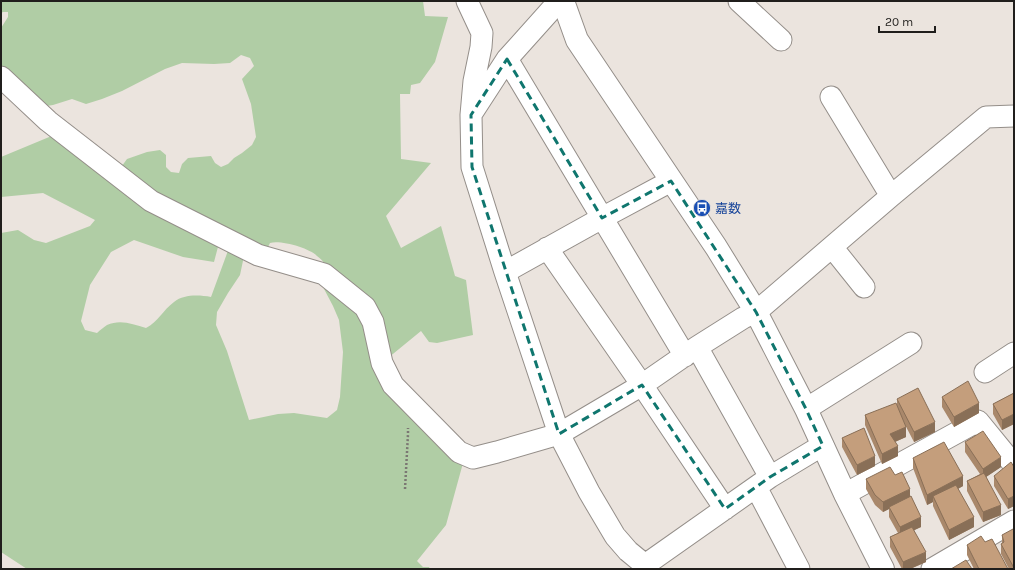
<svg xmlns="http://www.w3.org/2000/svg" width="1015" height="570" font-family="Karla,'Noto Sans JP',sans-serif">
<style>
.green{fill:#b0cda5}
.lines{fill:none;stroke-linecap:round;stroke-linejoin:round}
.street-casing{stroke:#948e89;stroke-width:23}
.secondary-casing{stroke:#948e89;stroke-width:24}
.path{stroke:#7b7773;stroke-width:2.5;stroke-dasharray:2 2;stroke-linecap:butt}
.street{stroke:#fff;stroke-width:21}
.secondary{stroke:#fff;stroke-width:22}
.wall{fill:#a9886b}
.shaded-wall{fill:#896f57}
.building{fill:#c49e7c;stroke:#896f57}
.marked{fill:none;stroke:#0f766e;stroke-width:3;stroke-dasharray:8 5;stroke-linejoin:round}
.labels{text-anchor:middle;stroke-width:3;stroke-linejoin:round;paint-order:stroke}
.transit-label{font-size:13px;fill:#164399;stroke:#ebe4de;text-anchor:start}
</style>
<rect width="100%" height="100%" fill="#ebe4de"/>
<!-- green -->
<path class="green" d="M1,1H423L425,16L448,17L435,62L420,83L411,85L410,94H400L401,159L431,163L386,216L401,248L441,226L455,276L466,280L473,335L437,343L429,342L421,331L388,358L380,374L463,463L446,525L417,561L423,567H429L430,569H27L1,552V233L18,230L34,240L46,243L90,226L95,220L43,193L1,197V157L54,135L219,243L214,262L183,257L134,240L111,252L90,285L81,321L85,330L97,333C100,330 104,327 107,325C120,319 133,324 146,328C158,322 163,310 174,302C184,294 199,295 211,297L229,248L244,256L240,275L228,293L217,312L216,325L227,351L249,420L278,414L294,413L327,418L337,410L340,397L343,352L339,320L333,306L323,287L332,272C327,267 323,260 317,256C309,248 281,240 270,243L266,251L196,217L119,170L127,159L147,152L160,150L166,155V167L171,172L179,173L182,164L188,158L211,156L215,163L221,167L228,164L234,158L242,153L252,145L256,137L251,104L242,79L254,66L250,58L241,55L230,63L214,64L182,63L165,69L122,91L102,99L86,104L72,99L53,105L40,107L16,84L1,65V28L8,17V12H3L1,13Z"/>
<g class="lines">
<defs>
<path id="street" d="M467,1L482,33L481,47L474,81L471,115L472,167L505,272L559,434L589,492L615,536L628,551L645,565L648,569
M739,1L781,40
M507,59L685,356
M1,77L48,121L151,201L258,255L324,274L365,307L373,322L382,363L393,385L459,452L473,458L497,452L559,434L642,385L697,347L743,318L756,312L891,196L986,117L1014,116
M831,97L891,196
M472,113L507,59L559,1
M832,247L864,287
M547,248L642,385L725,509
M505,272L602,218L671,181
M697,347L770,477
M985,372L1014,353
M806,409L911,343
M756,487L799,569
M845,494L978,421L1014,465
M645,565L770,477L813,451L823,446
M932,569L1014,521"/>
<path id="secondary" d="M563,1L577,40L716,247L756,312L806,409L845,494L883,569"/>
</defs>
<!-- street casing -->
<use href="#street" class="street-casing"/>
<!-- secondary casing -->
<use href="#secondary" class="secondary-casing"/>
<!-- path -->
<path class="path" d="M405,489L408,434V428"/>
<!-- street -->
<use href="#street" class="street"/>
<!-- secondary -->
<use href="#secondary" class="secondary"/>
</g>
<!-- wall -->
<path class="wall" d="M1014,393V424L1002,430L993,414V404Z
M942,397L979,413L954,427L942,407Z
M897,399L935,432L914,442L902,419L906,437L895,442L898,456L882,464L865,425V415L897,407Z
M842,438L875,466L857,475L842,447Z
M965,442L1001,467L986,477L1001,515L983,522L967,491V481L980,474L965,452Z
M913,458L963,486L958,489L974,527L949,540L933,506V502L927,505L913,468Z
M1014,467V506L1008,509L994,486V476Z
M895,475L910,496L921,527L914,530L926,562L910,569H902L890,547V537L898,533L889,517V509L883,512L875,505L866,489V479Z
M1014,531V569H1009L1001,554V544H1002V535Z
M985,542L1008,569H974L967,555V545Z"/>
<!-- shaded-wall -->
<path class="shaded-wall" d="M979,403V413L954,427V417Z
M1014,414V424L1002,430V420Z
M935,422V432L914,442V432Z
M906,427V437L890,444V434Z
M898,446V456L882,464V454Z
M875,456V466L857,475V465Z
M1001,457V467L983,479V469Z
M963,476V486L935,501L933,496V502L927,505V495Z
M910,489V499L889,507V509L883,512V502Z
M1014,496V506L1008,509V499Z
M1001,505V515L983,522V512Z
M921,517V527L900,537V527Z
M974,517V527L949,540V530Z
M926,552V562L910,569H903V562Z"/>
<!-- building -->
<path class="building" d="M968,381L979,403L954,417L942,397Z
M918,388L935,422L914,432L897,399Z
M1014,393V414L1002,420L993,404Z
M896,403L906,427L890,434L898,446L882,454L865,415Z
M864,428L875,456L857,465L842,438Z
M983,431L1001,457L983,469L965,442Z
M944,442L963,476L927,495L913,458Z
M1011,462L1014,467V496L1008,499L994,476Z
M890,467L895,475L902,472L910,489L883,502L875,495L866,479Z
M984,473L1001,505L983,512L967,481Z
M956,485L974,517L949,530L933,496Z
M911,496L921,517L900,527L889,507Z
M912,527L926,552L903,562L890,537Z
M1013,529L1014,531V568L1001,544L1004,542L1002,535Z
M981,536L985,542L992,539L1008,569H979L967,545Z
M966,560L972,569H951Z"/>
<!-- marked area -->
<path class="marked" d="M507,59L602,218L671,181L756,312L806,409L823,446L770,477L725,509L642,385L559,434L472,167L471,115Z"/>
<!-- icons -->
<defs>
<symbol id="bus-disc" viewBox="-11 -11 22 22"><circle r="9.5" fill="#1a4fb4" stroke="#ebe4de"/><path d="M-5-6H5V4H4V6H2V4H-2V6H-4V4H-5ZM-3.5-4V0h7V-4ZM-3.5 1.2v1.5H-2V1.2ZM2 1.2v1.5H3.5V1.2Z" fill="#fff"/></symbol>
</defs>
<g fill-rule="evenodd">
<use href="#bus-disc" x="692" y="198" width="20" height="20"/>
</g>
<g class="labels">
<!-- transit labels -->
<g class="transit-label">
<text x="715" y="213">嘉数</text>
</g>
</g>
<!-- border -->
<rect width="1015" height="570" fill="none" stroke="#201e1c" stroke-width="4"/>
<!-- scale -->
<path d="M879 26v6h56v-6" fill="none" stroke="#201e1c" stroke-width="2"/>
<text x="885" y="26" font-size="12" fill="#201e1c" stroke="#ebe4de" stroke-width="3" paint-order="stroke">20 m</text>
</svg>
